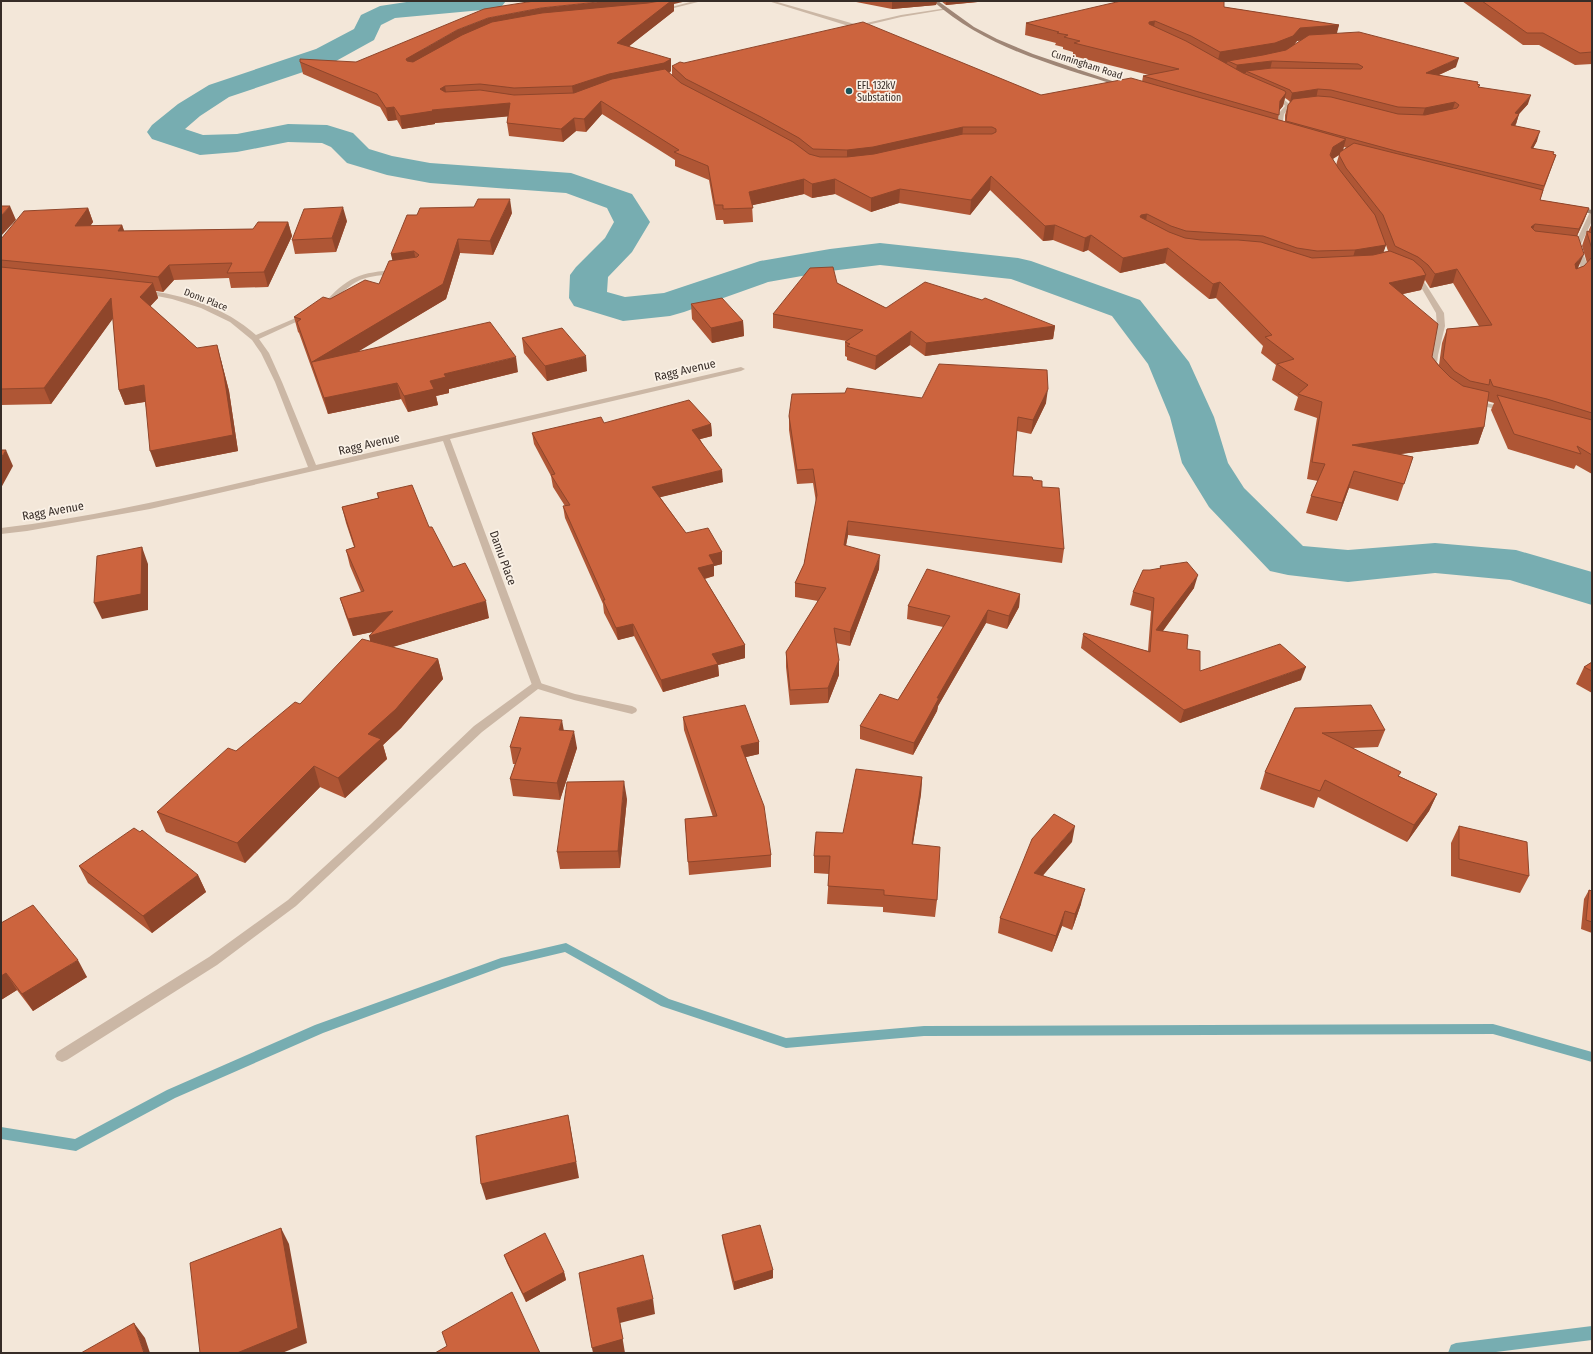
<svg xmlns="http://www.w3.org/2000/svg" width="1593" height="1354" font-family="'Fira Sans Condensed',sans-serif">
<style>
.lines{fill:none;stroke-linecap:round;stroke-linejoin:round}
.stream{fill:#77adb1;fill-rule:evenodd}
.river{fill:#77adb1;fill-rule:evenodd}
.service{fill:#cbb7a5;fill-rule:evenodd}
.minor{fill:#cbb7a5;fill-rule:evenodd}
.secondary{fill:#9f8676;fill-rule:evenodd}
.wall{fill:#af5635;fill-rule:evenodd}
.shaded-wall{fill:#8f462b}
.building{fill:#cc643e;stroke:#8f462b}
.poi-dot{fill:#1a545a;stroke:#faf1e6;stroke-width:1.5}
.labels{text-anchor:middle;stroke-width:3.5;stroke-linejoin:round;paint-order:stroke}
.far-street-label{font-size:10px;fill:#362c27;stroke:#faf1e6}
.far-poi-label{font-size:10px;fill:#362c27;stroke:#faf1e6;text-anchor:start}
.street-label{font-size:12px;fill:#362c27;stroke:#faf1e6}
</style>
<rect width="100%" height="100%" fill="#f3e7d9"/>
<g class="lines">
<!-- stream -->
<path class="stream" d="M566,943L669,999L786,1038L924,1026L1493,1024L1592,1052V1062L1493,1034L924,1036L786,1048L661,1006L565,952L502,967L323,1033L175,1098L76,1151L1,1139V1127L75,1139L167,1090L315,1025L501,958Z
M1592,1326V1340L1488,1353H1448L1451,1345L1456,1343Z"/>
<!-- river -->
<path class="river" d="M413,1H506L502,6L493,9L395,18L381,25L374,40L336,61L229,97L200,116L185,129L203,135L237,134L288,124L327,125L353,133L369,149L392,156L430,163L571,173L632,194L650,222L632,252L608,277L607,292L625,297L664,293L760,261L830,249L880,243L1018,258L1031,261L1140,300L1189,362L1214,417L1228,463L1244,488L1303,546L1348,550L1435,543L1516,550L1592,572V605L1510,580L1435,573L1348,582L1288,575L1270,571L1209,507L1182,463L1170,417L1148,364L1112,316L1011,279L880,265L830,271L768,282L684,312L670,316L623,321L574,306L569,298L570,275L576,267L605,238L614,222L607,208L566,193L430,183L387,175L347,163L331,147L322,143L288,142L237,152L200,155L152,139L147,132L152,125L178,104L209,85L316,49L354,29L361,15L380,6Z"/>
<!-- service -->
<path class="service" d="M537,682L575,694L632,706L636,708L637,710L636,712L632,714L574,700L538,689L482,732L296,906L217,965L67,1060L62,1062L57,1060L55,1056L57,1052L209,957L288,900L371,824L474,726L533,683Z"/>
<!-- minor -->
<path class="minor" d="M694,1H702L662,11L660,10Z
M768,1H774L858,25L901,15L947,8L949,9L901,17L855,28Z
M1270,95C1278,95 1286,100 1291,106L1284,114L1281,134L1276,133L1278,114L1285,106L1283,103L1270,97Z
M1592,212V221L1580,246C1585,261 1592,264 1580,278L1578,279L1575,277C1585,263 1578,260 1574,246L1589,214Z
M396,270L399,272L398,273C389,275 379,275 370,277C352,280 341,295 328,306L323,305C346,277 361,272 396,270Z
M1414,274L1423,280L1444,313L1445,326L1438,355L1436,372L1432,374L1428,372L1430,355L1437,326L1436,313L1418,282L1411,276Z
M144,290C184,295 225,307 256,335L305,314H309V316L259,339L269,353L282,382L316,465L741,367L745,369L741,371L450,439L542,685L537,688L532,685L443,441L150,509L27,531L1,534V528C105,516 206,490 308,467L275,382L261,353L252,340L230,322L201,308L172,299L142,293L141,292Z
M1471,400L1505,407L1509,409L1505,411L1474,404L1470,402Z"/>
<!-- secondary -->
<path class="secondary" d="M933,1H938L974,27L997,39L1033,54L1127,86L1122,87C1057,66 985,48 933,1Z
M1575,206L1592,210V214L1573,209L1572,208Z"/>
</g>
<!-- wall -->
<path class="wall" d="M851,1H937L936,5L892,9Z
M941,1H988L946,5Z
M1462,1H1592V64L1575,65L1539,45H1523Z
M674,4V11L629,46L671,71L669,73L672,76V66L684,63L1041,95L1142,82L1143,76L1149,75L1073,56V52L1063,49V47L1055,45L1056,43L1025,35L1026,23L1224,7L1339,25L1336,33L1456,67L1439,75L1480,85L1479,87L1528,104L1519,114L1516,124L1515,125L1537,141L1533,148L1556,155L1540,200L1589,208L1577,236L1578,268L1584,266L1587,263L1582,246L1587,231L1588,232L1592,223V474L1576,465L1574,469L1508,449L1491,410L1494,403L1487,401L1484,427L1478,444L1400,454L1413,457L1398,501L1349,488L1337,521L1306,513L1311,496L1318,481L1307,479L1317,418L1294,410L1298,397L1272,380L1276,365L1261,353L1263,346L1216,298L1209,299L1165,263L1120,273L1088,250L1083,252L1053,240L1043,241L990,190L970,215L899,203L871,212L835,194L812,198L804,194L752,205L753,222L724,224L723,220H716L709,180L675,166V160L602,114L586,132L576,131L563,142L509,136L507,123L508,116L435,123V124L402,129L397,120L388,121L380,107L303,74L300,62H356ZM1301,40L1293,46L1297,41ZM1285,98L1288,100L1290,102L1288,105L1285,115V122L1278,120L1279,111L1283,106ZM1344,147L1347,148L1343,150ZM1339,155L1336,165L1333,159ZM1386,245L1388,251L1383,252ZM1425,280L1430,288L1453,283L1479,326L1447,329L1442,343L1439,365L1432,357L1403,294L1421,290Z
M88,208L93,222L90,226L122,225L124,231L253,229L288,222L292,236L268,287L231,288L229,278L174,280L163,292L156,291L158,298L150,306L197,348L221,360L229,391L238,451L156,467L145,402L125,405L119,390L113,318L51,404L1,405V239Z
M512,213L493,255L460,253L446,299L358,351L518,372L449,389V393L436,396L438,405L408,412L401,399L328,414L299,333L298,332L294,317L330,299L379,284L393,260L391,254Z
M347,221L336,252L295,254L292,240Z
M837,283L886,308L1055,326L1053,339L925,356L910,345L875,370L847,360V357L845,356V342L847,341L773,328V314Z
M691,304L743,321L744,336L712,343L692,319Z
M522,338L587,371L547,381L524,353Z
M922,398L1046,403L1031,434L1017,431L1013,476L1033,480L1042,487L1064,549L1062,563L848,535L846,546L879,569L850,646L836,643L839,675L828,703L790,705L786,667V652L818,601L795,597V583L804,564L816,502L813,483L797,484L789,430V416Z
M604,423L711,424L712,436L700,439L723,482L660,497L686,533L722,552V564L714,566V576L705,579L745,645V658L718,665L719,676L663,692L634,636L618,640L604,613L603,604L565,518L563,506H565L553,487L551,476L534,444L532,433Z
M377,493L429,527L453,567L489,618L392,647L438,659L443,679L401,728L383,745L387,759L345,798L320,787L245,863L166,832L157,812L236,751L300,704L370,641L372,632L353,636L345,614L340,598L361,592L350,566L346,550L354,547L346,523L342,507L378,498Z
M1160,566L1194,588L1163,631L1187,649L1200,671L1301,680L1180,723L1081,648L1083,635L1148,651L1151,611L1130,605L1133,592L1160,568Z
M1020,594L1019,607L1007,629L986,623L938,706L937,711L913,755L860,739V726L898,700L943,627L907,619L908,606Z
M1592,662V693L1576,684L1584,667Z
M1295,708L1385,730L1378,747L1353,748L1399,776L1437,794L1429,811L1407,842L1318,797L1314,808L1260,789L1265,772Z
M683,717L759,742V754L746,757L771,855V867L689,875L685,819L713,817L684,730Z
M564,731L577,748L560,800L513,796L510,779L515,764H513L510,747Z
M922,777L921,794L913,844L937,900L935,917L883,912V907L827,904L829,874L814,873V856L843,833Z
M627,799L620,868L560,869L557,852Z
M1459,826L1529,876L1520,893L1451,876V843Z
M1072,842L1043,875L1081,904L1072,930L1062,926L1052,952L998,933L1000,918Z
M79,866L198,875L206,892L152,933L88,883Z
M1589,890L1592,891V933L1581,929L1584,899Z
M1,923L87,977L33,1011L17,990L1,1000Z
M722,1235L773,1270V1278L734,1290L723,1243Z
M504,1255L564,1272L566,1280L526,1302L507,1263Z"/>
<!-- shaded-wall -->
<path class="shaded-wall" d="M607,1H687L674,4V11L618,55L409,72L406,59L457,30L488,18L541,8Z
M892,1H937L936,5L892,9Z
M946,1H988L946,5Z
M1155,21L1153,33L1149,22Z
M1339,25L1336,37L1297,41L1290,49L1273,56L1228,61L1227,63L1217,64L1220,52L1300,28Z
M1459,58L1456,67L1423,82L1426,73Z
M671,59V71L664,76L574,100L572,86L609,74Z
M1272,61L1270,70L1246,71V73L1235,74L1237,65Z
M445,86L447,98L440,89Z
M1318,89L1316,99L1290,102L1292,93Z
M1286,93L1283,106L1276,114L1280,101Z
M1531,95L1528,104L1519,114L1516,124L1508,134L1515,113Z
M601,101L602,114L586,132L584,119Z
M1455,102L1452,112L1422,117L1425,108Z
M510,103L512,116L435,123V124L402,129L400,116L432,110Z
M394,107L397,120L388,121L386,108Z
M574,118L576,131L563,142L561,129Z
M963,127L962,140L847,164V150Z
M1540,131L1537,141L1528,158L1531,148Z
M1346,139L1342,153L1329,161L1327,169L1333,147Z
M991,176L990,190L970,215L971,200Z
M804,179V194L749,206V192Z
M835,179V194L812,198V184Z
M900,189L899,203L871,212V198Z
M510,199L512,213L493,255L490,241Z
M10,206L16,220L1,236V216Z
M343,207L347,221L336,252L332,238Z
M88,208L93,222L80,241L75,226Z
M1589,208L1584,221L1574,242L1579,229Z
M1147,214L1145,229L1140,217L1141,215Z
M288,222L292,236L268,287L264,272Z
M1535,224L1530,238L1531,227Z
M122,225L127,239L118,231Z
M1055,225L1053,240L1043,241L1045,226Z
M1091,235L1088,250L1083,252L1085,238Z
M458,239L460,253L446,299L316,377L312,362Z
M1386,245L1381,260L1351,265L1355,250Z
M1168,248L1165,263L1120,273L1123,258Z
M414,251L417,266L394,268L391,254Z
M1584,254L1578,268L1569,278L1575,264Z
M169,265L174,280L163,292L158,277Z
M1457,269L1453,283L1430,288L1435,274Z
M1426,275L1421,290L1384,298L1389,283Z
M1220,282L1216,298L1209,299L1213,284Z
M153,283L158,298L145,312L140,297Z
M111,298L117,313L51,404L44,388Z
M743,321L744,336L712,343L711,328Z
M1055,326L1053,339L925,356L926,343Z
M911,331L910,345L875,370L876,356Z
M217,345L221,360L229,391L238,451L156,467L150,451Z
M586,356L587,371L547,381L545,366Z
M516,357L518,372L449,389V393L436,396L438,405L408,412L404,396L430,381L444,374Z
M397,383L401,399L328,414L324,398Z
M144,385L150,401L125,405L119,390Z
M1048,389L1046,403L1031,434L1033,420Z
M711,424L712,436L693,441L692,430Z
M1484,427L1478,444L1347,461L1352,445Z
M6,450L13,466L1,488V458Z
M722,470L723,482L653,499L652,487Z
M1354,471L1349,488L1337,521L1342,503Z
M848,521V535L843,559L844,545Z
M142,547L148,564V610L102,619L94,603Z
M722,552V564L714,566V576L699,580L698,568L709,555Z
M880,555L879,569L850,646V632Z
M1198,575L1194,588L1153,644L1156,630Z
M1020,594L1019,607L1007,629L1009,616Z
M486,601L489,618L373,653L369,636Z
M988,610L986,623L938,706L937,711L913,755L914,743L937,698Z
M393,611L397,627L353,636L348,619Z
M633,624L634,636L618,640L616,628Z
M745,645V658L718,665L719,676L663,692L661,680L712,654Z
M438,659L443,679L401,728L383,745L387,759L345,798L338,778L368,734Z
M839,660V675L828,703V688Z
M1306,667L1301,680L1180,723L1184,710Z
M562,720L565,737L559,730Z
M574,731L577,748L560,800L557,783Z
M759,742V754L742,758L741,746Z
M314,766L320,787L245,863L237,843Z
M922,777L921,794L910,861L912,844Z
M624,781L627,799L620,868L618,851Z
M1437,794L1429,811L1407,842L1414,825Z
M1075,826L1072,842L1032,888L1034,873Z
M198,875L206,892L152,933L143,916Z
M1085,889L1081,904L1072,930L1075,914Z
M1065,911L1062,926L1052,952L1056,936Z
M78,960L87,977L33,1011L22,994Z
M6,973L17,990L1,1000V976Z
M568,1115L571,1131L579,1178L486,1200L481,1184Z
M281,1228L289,1244L307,1343L282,1353H237Z
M773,1270V1278L734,1290V1282Z
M564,1272L566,1280L526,1302L523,1294Z
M653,1299L655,1314L620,1323L625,1353H593L592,1348L617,1308Z
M134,1323L145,1338L150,1353H144Z"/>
<!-- building -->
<path class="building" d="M534,1H607L541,8L488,18L457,30L406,59L407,61L413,62L462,35L492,22L542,13L648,3L660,1H671L617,43L671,59L664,63L609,74L572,86L514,88L480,84L445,86L440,89L445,92L480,90L514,95L574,93L612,79L665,69L681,83L756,122L793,142L809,154L820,157H847L874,154L963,134H992L996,132V129L992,127H963L873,147L847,150L813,149L799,138L761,117L686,79L672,66L680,62L684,63L863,22L1041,95L1131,78L1346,139L1333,147L1330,155L1339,169L1375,215L1386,245L1355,250L1317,251L1297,248L1263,236L1186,231L1171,226L1147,214L1141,215L1140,217L1169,232L1185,238L1201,240H1238L1261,242L1312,258L1373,255L1390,251L1413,260L1422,268L1426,275L1389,283L1438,324L1432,357L1439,366L1450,377L1463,386L1489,392L1484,427L1352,445L1413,457L1404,484L1354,471L1342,503L1311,496L1325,464L1312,462L1322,402L1298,394L1308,385L1277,364L1294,359L1265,337L1272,335L1220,282L1213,284L1168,248L1123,258L1091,235L1085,238L1055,225L1045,226L991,176L971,200L900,189L871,198L835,179L812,184L804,179L749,192L753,208L723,209V205H715L708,166L674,152L679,150L601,101L584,119L574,118L561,129L507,123L510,103L432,110L433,111L400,116L394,107L386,108L377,94L300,62V59L356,62L484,9Z
M1121,1H1224V7L1339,25L1300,28L1293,36L1275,43L1220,52L1191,36L1155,21L1149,22V24L1186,41L1243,73L1285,91L1286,93L1280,101L1279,115L1143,76L1179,69L1074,43L1080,41L1064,37L1068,35L1057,33L1059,32L1026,23Z
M1482,1H1592V52L1580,53L1543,33H1527Z
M1359,32L1459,58L1426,73L1478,82L1477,84L1480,85L1478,87L1531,95L1515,113L1519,114L1511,125L1540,131L1531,148L1554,152L1553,154L1556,155L1544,186L1396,151L1286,121L1288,105L1293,99L1318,96L1331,97L1398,114L1425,115L1457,108L1459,105L1455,102L1425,108L1398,107L1331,90L1318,89L1292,93L1290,90L1246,71L1272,68L1361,69L1363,67L1358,64L1272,61L1237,65L1228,61L1263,55L1286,50L1309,35Z
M1354,143L1543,190L1540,200L1589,208L1579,229L1535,224L1531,227L1535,231L1578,236L1584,254L1575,264L1576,269L1584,266L1592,257V413L1547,399L1493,386L1490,379L1489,385L1470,381L1454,371L1443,358L1447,329L1492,325L1457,269L1435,274L1428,265L1418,257L1395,246L1383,215L1346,168L1339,155L1340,152Z
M478,199H510L490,241L458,239L443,284L312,362L490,322L516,357L444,374L446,377L430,381L434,389L404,396L397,383L324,398L297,322L301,319L294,317L323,297L330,299L365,280L379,284L389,261L417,257L419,255L414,251L391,254L407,215H417L420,208L474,207Z
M1,206H10L1,216Z
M343,207L332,238L292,240L304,209Z
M88,208L75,226L122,225L118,231L253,229L258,222H288L264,272L227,273L232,263L169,265L158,277L105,270L1,260V239L24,211Z
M1587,231L1592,233V249L1587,233Z
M1,267L153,283L140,297L197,348L217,345L224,375L233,435L150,451L144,385L119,390L111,298L44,388L1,389Z
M833,267L837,283L886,308L925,282L982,300L985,298L1055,326L926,343L911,331L876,356L847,346L850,344L845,342L863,330L773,314L810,268Z
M722,298L743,321L711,328L691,304Z
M562,328L586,356L545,366L522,338Z
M939,364L1047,370L1048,389L1033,420L1018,417L1013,476L1032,477L1033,480L1042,481V487L1059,488L1064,549L848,521L844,545L880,555L850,632L834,628L839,660L828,688L790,690L786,652L826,588L795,583L804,564L817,495L813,469L797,470L789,416L792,394L845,393L847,388L922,398Z
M1497,395L1592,420V455L1577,446L1581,454L1514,434Z
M689,400L711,424L692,430L722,470L652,487L686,533L708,528L722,552L709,555L714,564L698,568L745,645L712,654L718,664L661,680L633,624L616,628L603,600H605L563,506L570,505L551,475L555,474L532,433L601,417L604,423Z
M1,450H6L1,458Z
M412,485L429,527H432L453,567L465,563L486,601L369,636L393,611L348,619L340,598L364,591L346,550L355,547L342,507L379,498L377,493Z
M142,547L141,594L94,603L97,556Z
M1187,562L1198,575L1156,630L1188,635L1187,649L1200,651V671L1280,644L1306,667L1184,710L1083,635L1084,633L1150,652L1154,598L1133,592L1143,570H1150L1161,568L1160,566Z
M927,569L1020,594L1009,616L988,610L937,698H939L914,743L860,726L880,694L898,700L950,616L908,606Z
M362,639L438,659L396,709L368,734L381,739L338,778L314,766L237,843L157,812L228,748L236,751L295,702L300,704Z
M1592,662V671L1584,667Z
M745,705L759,742L741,746L764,806L771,855L688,862L685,819L717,816L683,717Z
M1371,705L1385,730L1322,733L1401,772L1398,776L1437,794L1414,825L1325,780L1320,791L1265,772L1295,708Z
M520,717L562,720L559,730L574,731L557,783L510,779L521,748L510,747Z
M856,769L922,777L912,844L940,847L937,900L884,895V890L828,886L830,856H814L816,832L843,833Z
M624,781L618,851L557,852L567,782Z
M1054,814L1075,826L1034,873L1085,889L1075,914L1065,911L1056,936L1000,918L1032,839Z
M1459,826L1527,842L1529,876L1459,859Z
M134,828L140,832L142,830L198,875L143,916L79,866Z
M1589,890L1592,891V922L1586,920Z
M33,905L78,960L22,994L6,973L1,976V923Z
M568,1115L576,1162L481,1184L476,1136Z
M760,1225L773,1270L734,1282L722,1235Z
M281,1228L298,1328L237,1353H200L190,1263Z
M545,1233L564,1272L523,1294L504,1255Z
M643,1255L653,1299L617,1308L623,1339L592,1348L579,1273Z
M512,1292L540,1353H435L447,1346L442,1332Z
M134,1323L144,1353H81Z"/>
<!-- markers -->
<circle class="poi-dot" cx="849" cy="91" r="4"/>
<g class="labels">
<!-- far-street labels -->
<g class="far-street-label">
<text transform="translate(1087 64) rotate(18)" y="4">Cunningham Road</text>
<text transform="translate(206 299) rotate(21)" y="4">Donu Place</text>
</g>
<!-- far-poi labels -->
<g class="far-poi-label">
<text x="857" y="89">EFL 132kV<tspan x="857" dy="12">Substation</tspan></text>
</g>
<!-- street labels -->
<g class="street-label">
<text transform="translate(685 370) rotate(-13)" y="4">Ragg Avenue</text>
<text transform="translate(369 444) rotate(-13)" y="4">Ragg Avenue</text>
<text transform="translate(53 511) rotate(-10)" y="4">Ragg Avenue</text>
<text transform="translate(503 558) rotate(70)" y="4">Damu Place</text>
</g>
</g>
<!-- border -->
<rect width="1593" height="1354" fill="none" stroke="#362c27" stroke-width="4"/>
</svg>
